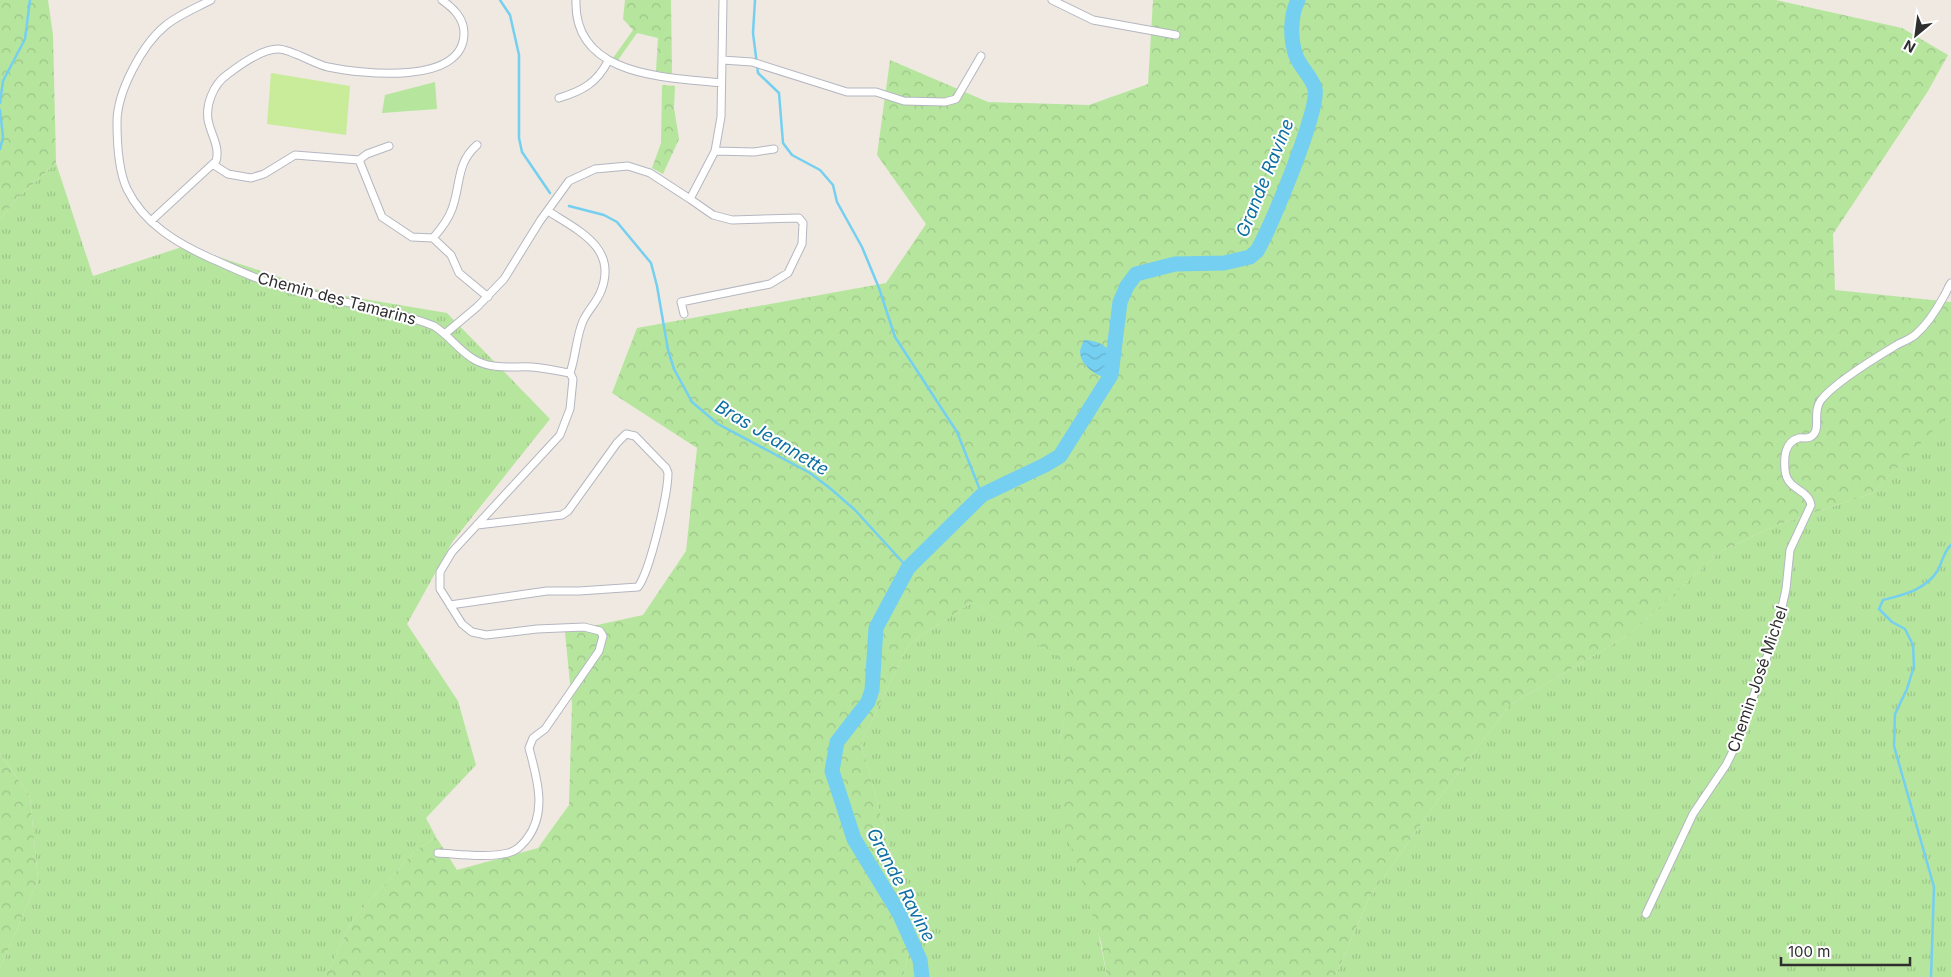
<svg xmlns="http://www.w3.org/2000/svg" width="1951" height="977" font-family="Inter,sans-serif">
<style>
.grass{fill:url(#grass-tufts)}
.forest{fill:url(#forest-crowns)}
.park{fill:#b6e59e}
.pitch{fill:#c9ec9a}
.water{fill:url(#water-waves)}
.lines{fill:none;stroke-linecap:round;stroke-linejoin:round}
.stream{stroke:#75cff0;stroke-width:2.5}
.river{stroke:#75cff0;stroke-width:15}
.street-casing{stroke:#b4b7c1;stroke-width:9}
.street{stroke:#fff;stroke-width:7}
.labels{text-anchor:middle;stroke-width:4;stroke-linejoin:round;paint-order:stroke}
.street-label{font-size:16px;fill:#2e2e2e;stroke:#fff}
.water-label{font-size:18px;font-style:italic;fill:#0d6fa3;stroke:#fff}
</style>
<defs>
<pattern id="grass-tufts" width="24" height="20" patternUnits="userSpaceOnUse" patternTransform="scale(1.25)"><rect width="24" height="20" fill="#b6e59e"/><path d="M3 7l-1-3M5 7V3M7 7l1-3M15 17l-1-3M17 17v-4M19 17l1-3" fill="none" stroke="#9dc588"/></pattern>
<pattern id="forest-crowns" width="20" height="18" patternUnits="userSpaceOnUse" patternTransform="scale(1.25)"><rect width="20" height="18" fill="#b6e59e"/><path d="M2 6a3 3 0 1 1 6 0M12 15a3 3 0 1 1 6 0" fill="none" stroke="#9dc588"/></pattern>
<pattern id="water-waves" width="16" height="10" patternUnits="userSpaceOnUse" patternTransform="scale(1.25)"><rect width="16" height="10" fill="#75cff0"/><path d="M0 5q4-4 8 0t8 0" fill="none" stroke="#66b2ce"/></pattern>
</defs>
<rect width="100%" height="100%" fill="#efe9e1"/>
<!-- grass -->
<path class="grass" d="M56,163L93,276L185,246L328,293L447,313L550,419L453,541L407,624L458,701L476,765L426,818L436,837L415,851L354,918L325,977H0V969L38,880L30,797L0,753V220L15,200Z
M1951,411V977H1335L1369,898L1448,786L1511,704L1627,636L1723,550L1777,525L1873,493Z
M972,602L1076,669L1060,738L1107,977H903L911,944L894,864L861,743L909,644Z"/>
<!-- forest -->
<path class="forest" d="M0,0H48L53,35L56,163L15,200L0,220Z
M625,0H671L672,74L656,71L658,38L637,33L618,60L613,58L633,30L623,19Z
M1153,0H1776L1902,28L1948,55L1928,91L1833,234L1835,290L1951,302V412L1873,493L1777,525L1723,550L1627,636L1511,704L1448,786L1369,898L1335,977H1107L1101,942L1062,818L1060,738L1075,669L972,602L909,644L861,743L894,864L911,944L903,977H325L354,918L415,851L436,837L457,870L538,848L569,805L572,704L565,632L643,615L686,551L697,448L612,393L637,328L886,283L926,224L877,155L890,60L988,102L1089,105L1148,84Z
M662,85L675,86L674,108L679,139L663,174L652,168L661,143Z
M0,753L30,797L38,880L0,969Z"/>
<!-- park -->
<path class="park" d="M435,82L437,109L382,113L385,95Z"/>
<!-- pitch -->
<path class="pitch" d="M271,73L350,86L346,135L267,124Z"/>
<!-- water -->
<path class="water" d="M1084,340C1108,341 1119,356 1114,379C1101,379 1081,368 1080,352C1080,349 1083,343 1084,340Z"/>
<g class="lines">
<!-- stream -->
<path class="stream" d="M500,0L510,15L519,55V138L522,152L550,193
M755,0L753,33L758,73L779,93L783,143L792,155L820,170L833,185L837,202L862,247L879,288L895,337L957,432L982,495
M0,103L3,81L25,39L30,0
M0,110L3,137L0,149
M569,206L604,215L617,222L651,263L657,286L668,350L674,369L692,402L718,424L810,473L831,489L855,510L908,568
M1931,977L1934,887L1894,746L1895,714L1907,689L1914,666L1913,645L1905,629L1892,622L1879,609L1883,600C1903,595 1926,590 1938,570C1942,562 1944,551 1951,545"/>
<!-- river -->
<path class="river" d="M922,977L920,960L899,913L854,839L832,771L837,742L868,702L872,690L876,628L908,568L982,495L1045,465L1060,456L1111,375L1120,302L1127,286L1136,274L1175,264L1224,263L1250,257L1257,251C1270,230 1320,109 1315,89C1312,77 1300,67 1296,56C1290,39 1290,16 1298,0"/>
<defs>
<path id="street" d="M211,0C196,8 178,15 165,26C142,45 117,92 117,122C117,143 118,170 127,189C144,224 177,243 210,258C231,267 251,277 273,284C326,301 383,306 434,326C450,336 459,351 475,360C493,370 513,366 532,367C545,368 557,371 570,373
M576,0C573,77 666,77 721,83
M1052,0L1093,20L1176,35
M722,60L752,62L847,92H876L904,101L945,102L956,99L981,56
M559,98C582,91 597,83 608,61
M715,151L754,152L774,149
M359,160L382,217L412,237L433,238L451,255L459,273L488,297
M214,165L228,174L251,178L264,174L295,155L359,160L367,154L389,146
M548,211C579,231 618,248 601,291C597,302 588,310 583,321C576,337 576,356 570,373
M151,221L216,161C220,148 212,136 209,124C204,107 213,84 228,74C241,64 262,49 278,49C291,49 314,64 328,67C361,74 464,86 464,33C464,18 453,8 442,0
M433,238C441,229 448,220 452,209C461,185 456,163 477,145
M684,314L681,302L770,284L788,273L802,244L803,223L799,218L732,220L713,215L690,199
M446,333L477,307L504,279L540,221L569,181L595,169L628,166L650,173L690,199L715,151L721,117L723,0
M450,605L547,591H579L638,587C650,571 668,494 668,473L666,468L635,436L626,434L617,443L568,511L562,515L477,525
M438,853C458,854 488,858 508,853C516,851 520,847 526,840C548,813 537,778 529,748L533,738L545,729L599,651L603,636L600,631L584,627L537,629L486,635L472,632L462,624L440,589V572L452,552L560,435L570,409L573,379L570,373
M1646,914L1693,814L1726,765L1739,739L1779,621L1786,589L1790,550L1811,505C1808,488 1787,491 1785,470C1784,458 1784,442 1799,438C1804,437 1809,440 1813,435C1821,428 1812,412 1821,400C1835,382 1875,358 1895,346C1901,342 1909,340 1915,335C1928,324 1936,311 1944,296C1947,292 1948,286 1951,283"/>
</defs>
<!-- street casing -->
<use href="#street" class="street-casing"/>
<!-- street -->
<use href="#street" class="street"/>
</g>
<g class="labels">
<!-- street labels -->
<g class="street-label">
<text transform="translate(337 298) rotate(15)" y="6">Chemin des Tamarins</text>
<text transform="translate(1757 679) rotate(-71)" y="6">Chemin José Michel</text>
</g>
<!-- water labels -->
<g class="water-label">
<text transform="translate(1265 178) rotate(-68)" y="6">Grande Ravine</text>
<text transform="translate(772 438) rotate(31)" y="6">Bras Jeannette</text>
<text transform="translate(901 885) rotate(62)" y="6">Grande Ravine</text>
</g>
</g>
<!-- north arrow -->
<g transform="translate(1916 35) rotate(209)" stroke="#ffffff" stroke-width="4" paint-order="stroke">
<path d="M0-4L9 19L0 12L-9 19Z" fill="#2e2e2e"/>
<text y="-8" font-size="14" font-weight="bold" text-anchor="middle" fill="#2e2e2e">N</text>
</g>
<!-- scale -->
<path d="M1781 957v8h129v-8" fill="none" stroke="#2e2e2e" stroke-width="2.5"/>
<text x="1788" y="957" font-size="15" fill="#2e2e2e" stroke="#ffffff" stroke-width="4" paint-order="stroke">100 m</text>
</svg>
